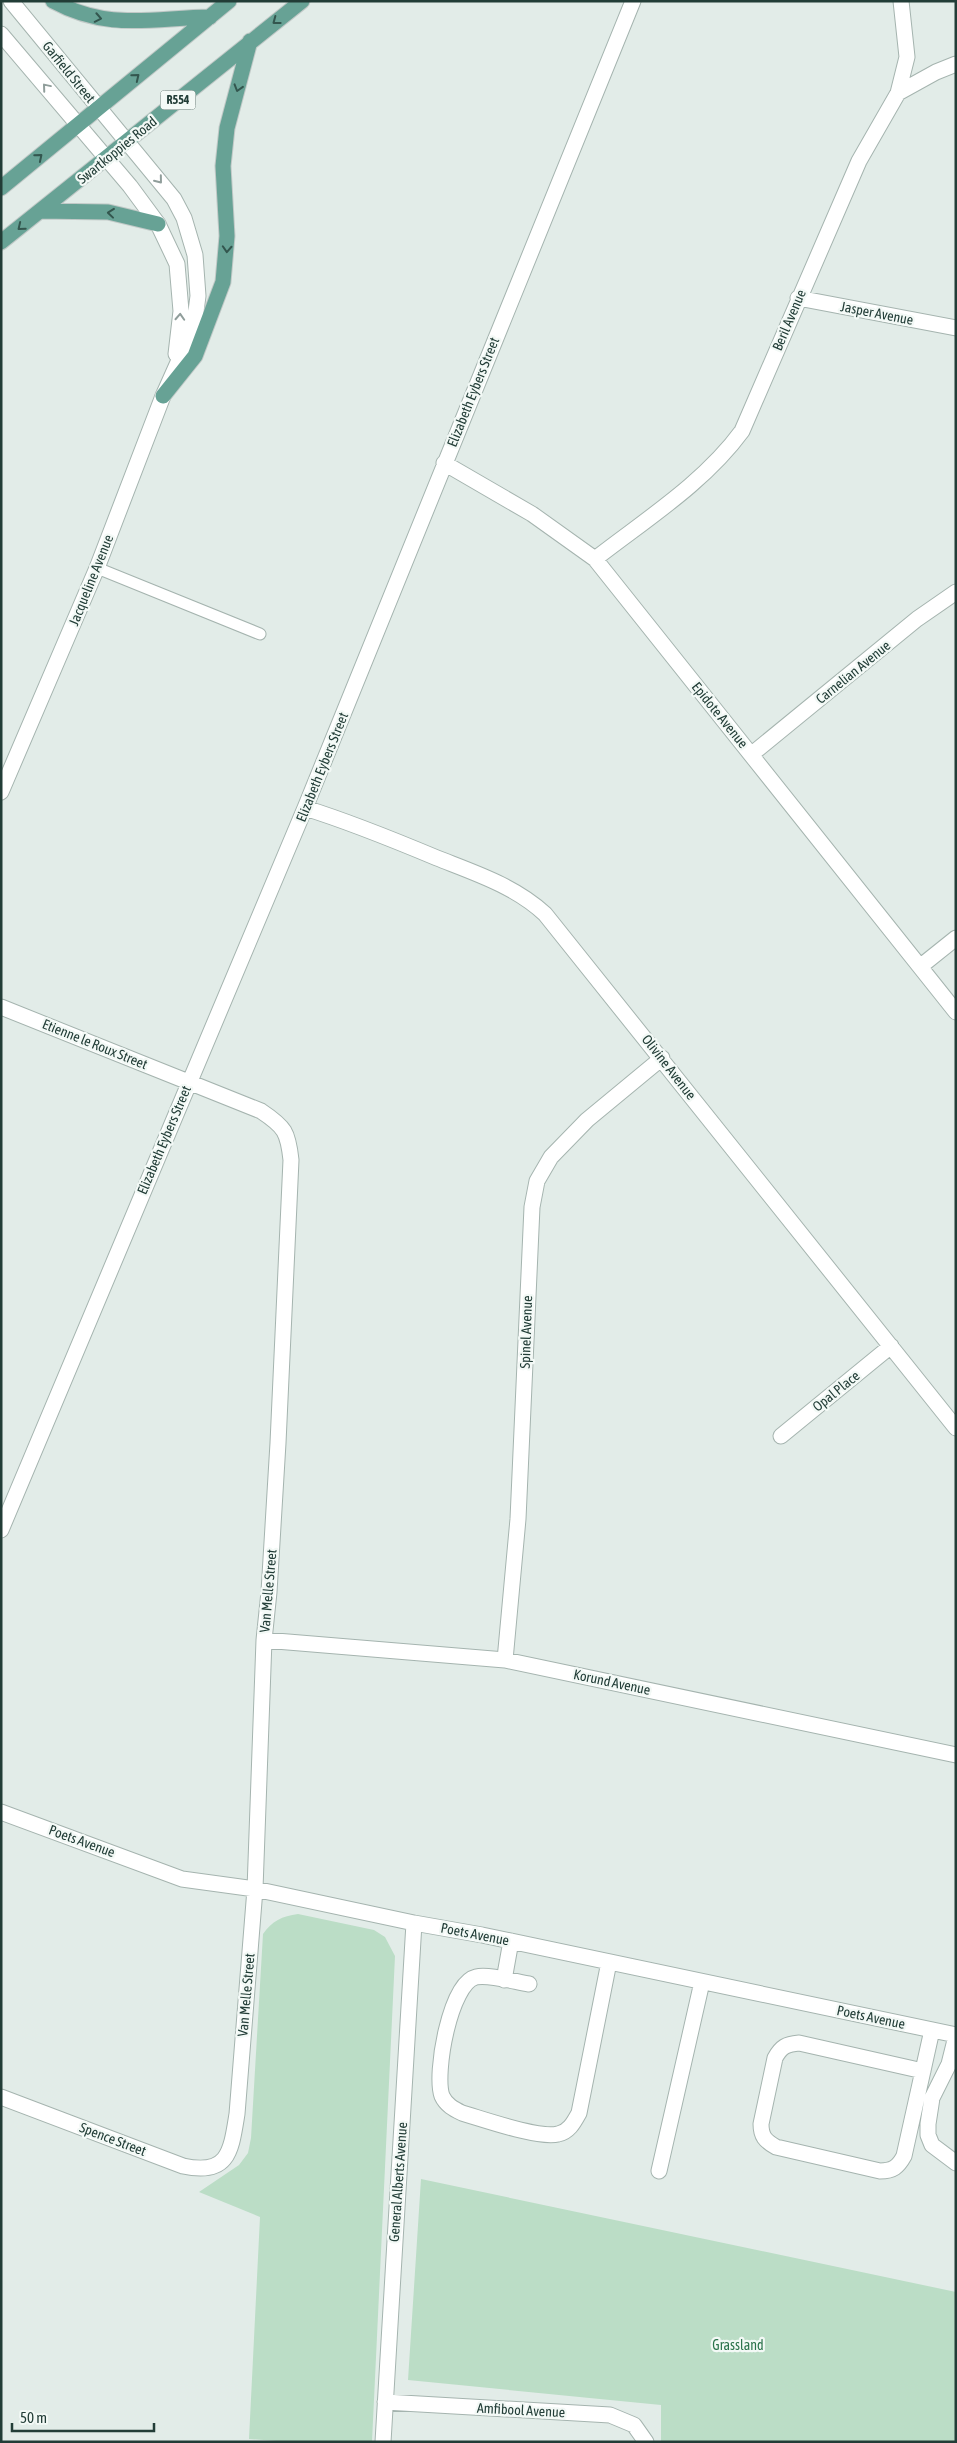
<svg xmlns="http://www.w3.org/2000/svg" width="957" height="2443" font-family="'Asap Condensed',sans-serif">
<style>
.green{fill:#bbddc6}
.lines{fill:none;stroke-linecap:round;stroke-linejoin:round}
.service-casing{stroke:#a5b4af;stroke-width:13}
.minor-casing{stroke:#a5b4af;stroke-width:17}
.tertiary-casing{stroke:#a5b4af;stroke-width:17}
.primary-casing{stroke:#c1c9c7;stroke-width:17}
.service{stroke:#fff;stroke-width:11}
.minor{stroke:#fff;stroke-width:15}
.tertiary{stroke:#fff;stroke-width:15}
.primary{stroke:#67a295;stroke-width:15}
.oneway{stroke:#33564e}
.oneway2{stroke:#909e9b}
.labels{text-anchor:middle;stroke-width:4.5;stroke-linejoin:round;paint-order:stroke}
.shield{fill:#f3f9f6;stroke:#617570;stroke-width:1}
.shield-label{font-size:12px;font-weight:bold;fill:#223d37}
.street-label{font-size:14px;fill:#223d37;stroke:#f3f9f6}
.park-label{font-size:14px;fill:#2c744c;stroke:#f3f9f6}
</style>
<rect width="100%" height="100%" fill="#e2ece8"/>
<!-- green -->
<path class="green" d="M298,1914L374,1930L385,1937L395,1956L372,2442H290L249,2439L260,2217L199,2192L239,2165L248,2153L251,2138L263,1934C272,1921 282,1916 298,1914Z
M421,2179L956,2292V2442H661V2405L408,2380Z"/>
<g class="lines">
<defs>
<path id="service" d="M97,568L260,634"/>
<path id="minor" d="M898,93L936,72L956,64
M798,298L956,328
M444,463L532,514L595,559L956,1012
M595,559C645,520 704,483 742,431L859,161L898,93L907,57L901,1
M752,754L917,619L956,592
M305,808C350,822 394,840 437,858C475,873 515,886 545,914L956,1428
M921,966L956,938
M1,1007L261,1111C285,1127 288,1132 291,1160L278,1443L269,1592L264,1640L255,1889L237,2114C231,2151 229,2176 183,2166L1,2097
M781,1436L891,1346
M1,1530L305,808L633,1
M264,1640L505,1660L956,1755
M505,1660L518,1519L532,1207L537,1181L551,1157L587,1120L662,1058
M1,1812L182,1879L255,1889L414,1923L482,1935L956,2035
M504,1980L511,1941
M529,1984C516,1982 489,1974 476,1977C450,1983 434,2074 442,2096C446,2105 454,2109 462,2113C483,2119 539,2139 558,2134C569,2132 574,2122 579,2113L609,1962
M956,2036L949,2064L932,2098L928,2124V2135L932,2145L956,2163
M923,2071L799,2043C786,2044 781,2047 775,2058L761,2124C761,2136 765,2141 776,2147L880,2171C893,2171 898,2167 904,2156L932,2030
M659,2171L702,1982
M385,2402L610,2415L634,2425L646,2442
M383,2442L414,1923"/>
<path id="tertiary" d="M1,34L130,186L158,224L177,264L181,311L176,354
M1,792L97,568L163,396L184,349L195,319L198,296L195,255L184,218L174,199L11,1"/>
<path id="primary" d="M53,1C108,31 151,18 210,17
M1,188L229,1
M40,211L108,212L158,224
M1,242L302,1
M163,396L195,356L223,282L227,236L223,166L227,128L250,41"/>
</defs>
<!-- service casing -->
<use href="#service" class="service-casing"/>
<!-- minor casing -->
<use href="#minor" class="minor-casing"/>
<!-- tertiary casing -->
<use href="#tertiary" class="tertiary-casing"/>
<!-- primary casing -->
<use href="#primary" class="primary-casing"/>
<!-- service -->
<use href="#service" class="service"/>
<!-- minor -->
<use href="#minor" class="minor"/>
<!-- tertiary -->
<use href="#tertiary" class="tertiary"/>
<!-- primary -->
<use href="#primary" class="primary"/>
</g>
<!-- one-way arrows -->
<defs><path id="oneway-chevron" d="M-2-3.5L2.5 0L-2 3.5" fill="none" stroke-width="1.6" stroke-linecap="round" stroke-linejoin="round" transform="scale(1.25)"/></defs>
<g class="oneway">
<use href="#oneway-chevron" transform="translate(98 18) rotate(11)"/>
<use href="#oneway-chevron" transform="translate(276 21) rotate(143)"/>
<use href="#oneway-chevron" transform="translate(136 77) rotate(-39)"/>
<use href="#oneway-chevron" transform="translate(238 88) rotate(107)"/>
<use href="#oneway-chevron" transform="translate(39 157) rotate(-40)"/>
<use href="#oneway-chevron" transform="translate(111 213) rotate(-174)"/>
<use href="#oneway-chevron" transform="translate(21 227) rotate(141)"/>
<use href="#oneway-chevron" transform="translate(227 249) rotate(93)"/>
</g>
<g class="oneway2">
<use href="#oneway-chevron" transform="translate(46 87) rotate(-130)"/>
<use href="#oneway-chevron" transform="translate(159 180) rotate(51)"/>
<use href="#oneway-chevron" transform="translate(180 317) rotate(-87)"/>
</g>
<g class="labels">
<!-- shield labels -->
<rect class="shield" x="160.5" y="90.5" width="35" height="19" rx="4"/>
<g class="shield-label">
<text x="178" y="104">R554</text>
</g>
<!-- street labels -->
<g class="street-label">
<text transform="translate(69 72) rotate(51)" y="5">Garfield Street</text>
<text transform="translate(117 150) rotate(-39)" y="5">Swartkoppies Road</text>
<text transform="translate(877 313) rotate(11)" y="5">Jasper Avenue</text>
<text transform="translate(789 320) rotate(-67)" y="5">Beril Avenue</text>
<text transform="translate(473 392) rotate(-68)" y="5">Elizabeth Eybers Street</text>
<text transform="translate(91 580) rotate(-68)" y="5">Jacqueline Avenue</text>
<text transform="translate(853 672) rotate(-39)" y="5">Carnelian Avenue</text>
<text transform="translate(720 715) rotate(51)" y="5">Epidote Avenue</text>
<text transform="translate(322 767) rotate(-68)" y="5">Elizabeth Eybers Street</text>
<text transform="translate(95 1044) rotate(22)" y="5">Etienne le Roux Street</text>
<text transform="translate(669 1067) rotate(52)" y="5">Olivine Avenue</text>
<text transform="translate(164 1140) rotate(-67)" y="5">Elizabeth Eybers Street</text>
<text transform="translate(526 1332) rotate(-88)" y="5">Spinel Avenue</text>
<text transform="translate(836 1391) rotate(-39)" y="5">Opal Place</text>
<text transform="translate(268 1591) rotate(-85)" y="5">Van Melle Street</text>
<text transform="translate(612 1682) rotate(12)" y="5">Korund Avenue</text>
<text transform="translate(82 1841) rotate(20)" y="5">Poets Avenue</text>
<text transform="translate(475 1934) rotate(11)" y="5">Poets Avenue</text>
<text transform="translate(246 1995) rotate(-85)" y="5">Van Melle Street</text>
<text transform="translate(871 2017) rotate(12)" y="5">Poets Avenue</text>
<text transform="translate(113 2139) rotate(21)" y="5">Spence Street</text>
<text transform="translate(398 2182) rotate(-86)" y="5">General Alberts Avenue</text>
<text transform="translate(521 2410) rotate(3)" y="5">Amfibool Avenue</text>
</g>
<!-- park labels -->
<g class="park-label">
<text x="738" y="2350">Grassland</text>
</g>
</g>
<!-- border -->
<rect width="957" height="2443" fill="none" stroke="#223d37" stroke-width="5"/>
<!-- scale -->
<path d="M12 2423v8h142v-8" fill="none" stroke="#223d37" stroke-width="2.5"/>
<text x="20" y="2423" font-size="15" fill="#223d37" stroke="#f3f9f6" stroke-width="4" paint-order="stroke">50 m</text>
</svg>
